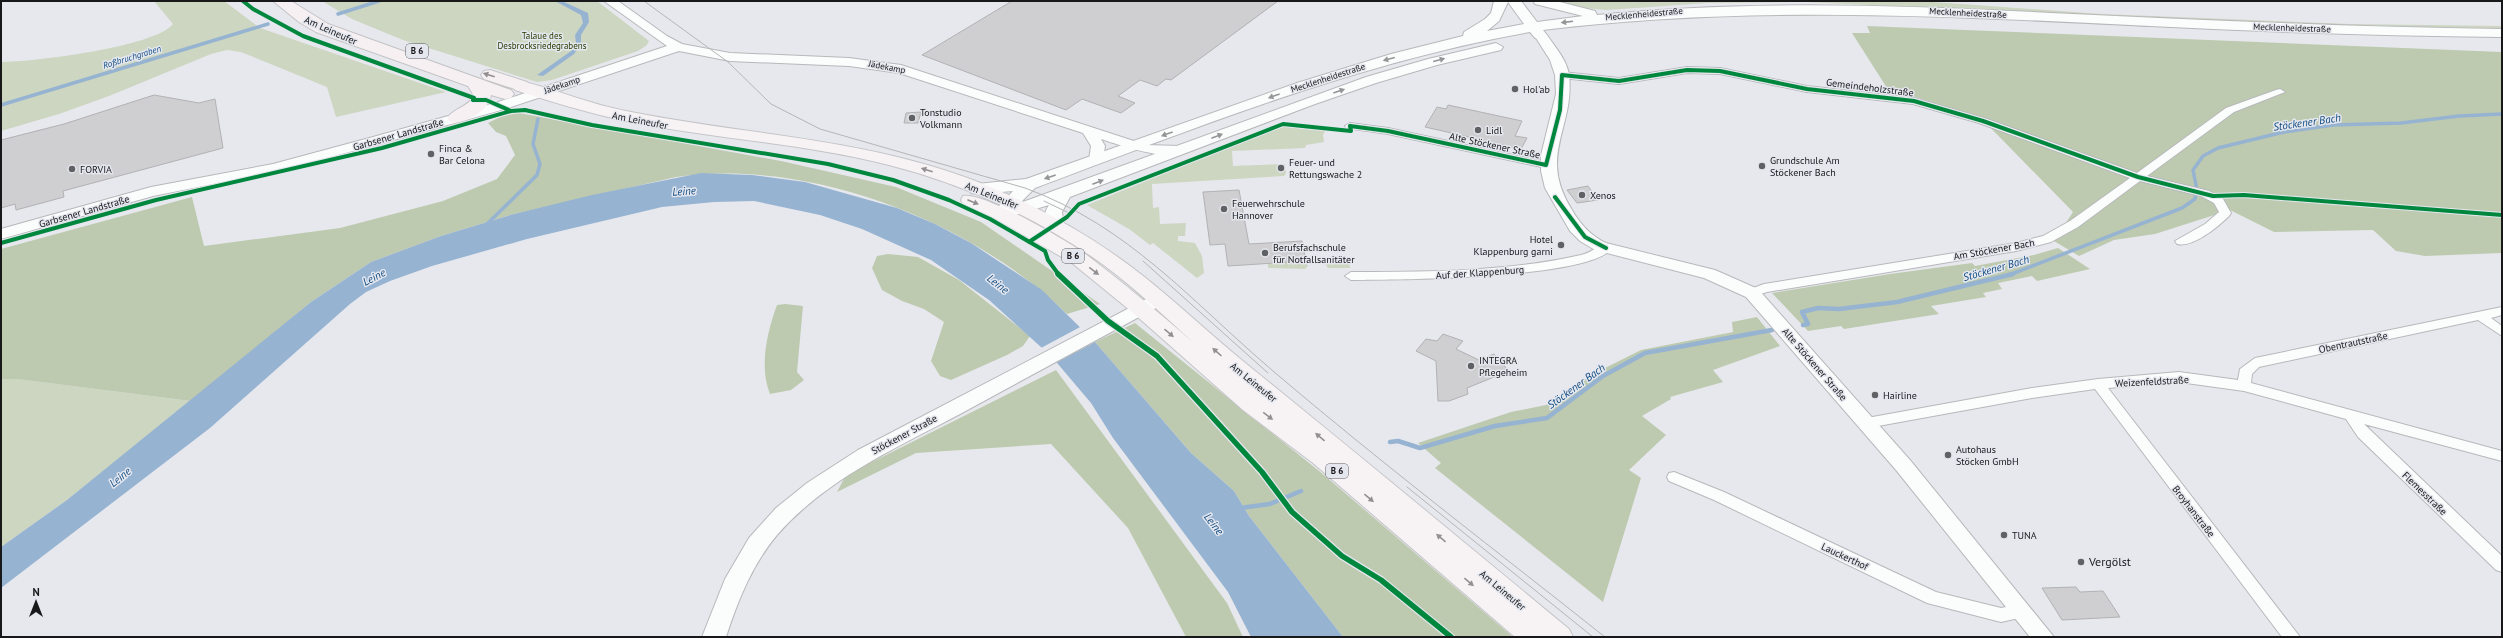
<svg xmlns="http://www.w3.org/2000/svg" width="2503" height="638" font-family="'PT Sans',sans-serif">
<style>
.green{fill:#ccd6c1}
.forest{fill:#bdcaaf}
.water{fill:#96b3d2}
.pier{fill:#e7e8ed}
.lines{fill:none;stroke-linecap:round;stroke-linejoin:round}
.stream-far1{stroke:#96b3d2;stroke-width:3.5}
.stream{stroke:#96b3d2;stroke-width:4.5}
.building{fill:#cfced1;stroke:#b2b2b4}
.minor-casing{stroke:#b7b8bb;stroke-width:2}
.tertiary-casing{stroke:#b7b8bb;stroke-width:2}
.secondary-casing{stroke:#b7b8bb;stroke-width:2}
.primary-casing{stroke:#c4c4c7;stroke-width:2}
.trunk-casing{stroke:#c4c4c7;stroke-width:2}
.minor{fill:#fbfcfc;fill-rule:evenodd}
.tertiary{fill:#fbfcfc;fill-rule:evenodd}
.secondary{fill:#fbfcfc;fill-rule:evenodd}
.primary{fill:#f7f3f5;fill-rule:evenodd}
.trunk{fill:#f6f0f2;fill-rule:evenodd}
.tram{stroke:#b5b5b7;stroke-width:1}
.cycleway-far1-casing{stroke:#e5e7ef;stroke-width:6}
.cycleway-casing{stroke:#e5e7ef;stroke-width:8}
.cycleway-far1{stroke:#00873e;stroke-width:4}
.cycleway{stroke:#00873e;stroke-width:5.5}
.oneway{fill:#959597}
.oneway2{fill:#928f91}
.oneway3{fill:#939093}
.poi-dot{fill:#606164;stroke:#e5e7ef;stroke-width:1.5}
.labels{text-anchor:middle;stroke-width:3;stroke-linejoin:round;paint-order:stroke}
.far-street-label{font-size:9px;fill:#18181b;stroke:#e5e7ef}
.far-park-label{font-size:9px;fill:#273c00;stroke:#e5e7ef}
.shield{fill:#e5e7ef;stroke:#56565b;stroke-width:1}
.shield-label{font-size:9px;font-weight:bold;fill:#18181b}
.far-water-label{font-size:9px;font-style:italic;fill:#124d83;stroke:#e5e7ef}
.street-label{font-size:10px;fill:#18181b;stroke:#e5e7ef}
.poi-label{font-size:10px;fill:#18181b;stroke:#e5e7ef;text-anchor:start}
.water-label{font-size:11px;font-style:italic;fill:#124d83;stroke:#e5e7ef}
.near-poi-label{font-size:12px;fill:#18181b;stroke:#e5e7ef;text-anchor:start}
</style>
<rect width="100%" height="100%" fill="#e7e8ed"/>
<!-- green -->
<path class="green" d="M154,1H224L260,28L446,92L336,117L327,87L241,52L227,50L211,54L109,96L59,114L1,131V62C33,62 155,47 173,24Z
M322,1H597L649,41L647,45L638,51L552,80L537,82L403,40L352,19Z
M1554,1H1920L2102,14L2350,24L2502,26V29L2209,21L1805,2L1707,3L1607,10L1581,8Z
M1283,125L1326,129L1323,135L1324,142L1306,145L1305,148L1232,151L1233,166L1285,164L1286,173L1284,176L1152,184L1153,208L1159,207L1160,224L1186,223L1185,236H1178V241L1195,243L1202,256L1204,273L1197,278L1153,243L1150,245L1129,229L1087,205Z
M1348,258L1350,268H1328L1322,259Z
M1306,261L1308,266L1305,269L1268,268V264Z
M1,379H17L191,401L67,500L1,547Z"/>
<!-- forest -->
<path class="forest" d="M1867,26L2502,52V253L2425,256L2396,251L2373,230L2274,232L2230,210L2155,234L2114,240L2079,256L2054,241L2073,212L1981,118L1887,88L1852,33H1870Z
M519,113L781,161L896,187L981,222L1100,304L1067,314C971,221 810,158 676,177L514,214L441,236L371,262L311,302L191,401L17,379H1V249L192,197L204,246L340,228L443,201L497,179L515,155L506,136L496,132L488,123L502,116Z
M2058,248L2090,269L2037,281L2032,276L1998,283L2002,289L1983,293L1986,297L1931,306L1939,314L1844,329L1841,326L1808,331L1772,293L1890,274L1972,263L1975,266L2034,255Z
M888,254L918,257L959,280L1030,336L1023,346L1007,355L951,380L940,376L931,361L944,322L924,309L902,301L882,290L872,268L877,256Z
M785,304L803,306L797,372L804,380L791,390L770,394C759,367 767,332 777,305Z
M1757,317L1780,346L1713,370L1723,382L1670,397L1671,399L1642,416L1666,435L1629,470L1641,478L1603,602L1435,468L1441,463L1418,443L1511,412L1546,405L1595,373L1641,350L1733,332L1732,322Z
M1135,323L1324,475L1513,637H1343L1249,516L1234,491L1191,453L1095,342Z
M1056,370L1227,603L1243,637H1186L1128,528L1051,444L916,453L837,492L846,475Z"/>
<!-- water -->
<path class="water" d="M555,1H562L588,13L589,22L581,35V44L574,54L543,76L537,75L574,49L576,43L575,35L583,23L581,15Z
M701,173L752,175L805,182L897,208L935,224L971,243L1042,290L1095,342L1191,453L1234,491L1249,516L1343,637H1251L1228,592L1113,438L1091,403L1052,357L989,300L931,260L862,229L820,215L754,201L714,202L662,207L527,239L432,266L390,281L366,292L350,304L210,428L1,588V547L67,500L311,302L371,262L441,236L514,214L592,195Z"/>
<!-- pier -->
<path class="pier" d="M1082,326L1097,341L1055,363L1041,348Z"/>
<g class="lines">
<!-- stream-far1 -->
<path class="stream-far1" d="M338,14L379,1
M1,105L268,24
M2197,190L2193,170L2203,156L2218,148L2284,132L2333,125L2401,123L2459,116L2502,114
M485,226L537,175L540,164L533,144L538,119
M2009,275L2182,208L2195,199L2196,192"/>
<!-- stream -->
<path class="stream" d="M1803,325L1808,324L1802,312L1818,308L1839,309L1897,302L2013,274
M1390,442L1398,441L1420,448L1495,426L1547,418L1603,376L1645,353L1772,330
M1240,508L1270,504L1301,491"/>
</g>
<!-- building -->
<path class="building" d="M1012,1H1278L1171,80L1166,79L1157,86L1140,80L1118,96L1135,103L1121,113L1082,99L1066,110L922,55Z
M154,95L199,103L215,99L223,148L63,191L64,197L16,210L15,204L1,208V140L64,124Z
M1448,105L1522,121L1515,136L1527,138L1521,149L1425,127L1437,107L1446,109Z
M921,112L918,123H904L906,113Z
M1588,186L1598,200L1577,203L1567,190Z
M1239,190L1249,244L1302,241L1306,261L1228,266L1225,244L1210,245L1203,192Z
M1443,334L1463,341L1456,349L1479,360L1494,354L1509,371L1467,388L1468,394L1449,401H1438L1436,361L1416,351L1426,339L1437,341Z
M2076,587L2080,592L2103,591L2120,617L2062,620L2042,588Z"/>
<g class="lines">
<defs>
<path id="minor" d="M1687,67L1720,68L1807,86L1914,98L1987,119L2137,173L2226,108L2276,90L2280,89L2285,92L2234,112L2147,176L2209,191L2223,199L2231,213L2229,216C2219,226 2193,248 2177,244L2175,241L2205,224L2219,212L2214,203L2201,196L2140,181L2078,227L2051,242L2016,251L1767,292L1752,297L1748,296L1746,293L1748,290L1764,284L2016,243L2043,236L2070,221L2130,178L1979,123L1913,104L1807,92L1720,74L1687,73L1619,84L1562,78L1557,75L1562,72L1619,78Z
M1350,123L1388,128L1546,162L1552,165L1546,168L1388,134L1346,128L1345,126Z
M1606,244L1610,245L1612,248C1591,279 1393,280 1351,280L1345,276L1351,272C1428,272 1506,272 1581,255C1591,253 1597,246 1606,244Z
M2502,307V315L2491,318L2502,326V336L2478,320L2259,367L2252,374L2251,383L2502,451V461L2364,424L2502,556V572L2496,570L2358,437L2346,419L2244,391L2179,382L2108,388L2300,637H2282L2095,389L2032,398L1867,428L1862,427L1860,423L1862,419L1867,418L2032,388L2098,379L2179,372L2238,380L2240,369L2255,358Z
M1674,472L1724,492L1936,592L2001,608L2022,604L2028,606L2030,611L2028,616L2001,622L1927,603L1714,500L1669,481L1667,477L1669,473Z"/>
<path id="tertiary" d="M604,1H618L667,36L682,44L730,53L849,58L901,65L1146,145L1180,146L1187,150C1177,165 1116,144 1101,139L1105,146L1103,160L1096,164L1089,160L1091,146L1083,133L899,73L849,66L730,61L679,51L505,109L383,143L274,172L153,196L1,239V229L151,187L273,164L373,137L495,103L667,46Z
M1542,34L1547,35C1555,47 1567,60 1569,75C1575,128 1537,155 1572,210C1580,224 1591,236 1606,243L1715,270L1758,289L1910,460L2054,637H2030L1896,470L1746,297L1704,278L1595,250L1580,241L1570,231L1545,188L1541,171V155L1556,94L1555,75L1550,60L1536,38Z"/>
<path id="secondary" d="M1494,1H1521L1537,22L1583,16L1535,4L1533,1H1556L1595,11L1597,15C1747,0 1901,5 2051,13C2202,20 2352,27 2502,29V37C2385,36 2267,32 2150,26C1945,16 1748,5 1543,30L1547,35L1540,39L1535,38L1530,32C1360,62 1197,127 1035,188L1020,203L1366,77L1428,59L1496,43L1503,47L1501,50L1437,65L1376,83L1315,104L1070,197L1062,212L1064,225L1061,229H1049C1043,221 1044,212 1049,205L1001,219L995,218L992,214L1013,191L977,194L971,193L969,189L971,185L977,184L1026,179L1297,83L1391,54L1463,36L1464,32L1485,19L1491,13ZM1508,2L1524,24L1487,31L1499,21Z
M1158,293L1165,295L1167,299L1165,303C1096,340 1028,377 960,414C896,448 826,479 777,535C752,565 738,600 726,637H702L725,579L749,538L776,508L807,483L858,450Z"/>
<path id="primary" d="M521,81C557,90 590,104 626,111C744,135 865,138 978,182C1039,206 1096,238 1147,279C1182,307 1214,338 1249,366C1356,453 1463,541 1569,629L1573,637H1515L1313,463L1243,410L1132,312L1072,263L994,218L963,204L961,200L963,196C982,191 1070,242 1088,256C1124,283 1159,313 1194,343C1163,315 1134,287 1101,263C1038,218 964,184 889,165C803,143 713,139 626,121C588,113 552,102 515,90L513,86L515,82Z"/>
<path id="trunk" d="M273,1H291L328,24L511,90L514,94L511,98L505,99L491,95C490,110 464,125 450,122L447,118C454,108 468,107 474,96L468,86L316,32L299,22Z
M490,70L527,82L530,86L527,90L521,91L484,79L481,75L484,71Z"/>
</defs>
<!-- minor casing -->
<use href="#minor" class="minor-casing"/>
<!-- tertiary casing -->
<use href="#tertiary" class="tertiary-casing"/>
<!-- secondary casing -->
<use href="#secondary" class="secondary-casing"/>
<!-- primary casing -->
<use href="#primary" class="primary-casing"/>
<!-- trunk casing -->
<use href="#trunk" class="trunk-casing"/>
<!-- minor -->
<use href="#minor" class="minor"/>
<!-- tertiary -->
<use href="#tertiary" class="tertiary"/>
<!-- secondary -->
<use href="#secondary" class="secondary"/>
<!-- primary -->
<use href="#primary" class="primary"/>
<!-- trunk -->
<use href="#trunk" class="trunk"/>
<!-- tram -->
<path class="tram" d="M644,1L728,62L771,104L820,129L1025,188C1129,226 1191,301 1273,371C1381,463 1494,549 1605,637
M1044,201L1069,213
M1143,261L1268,373
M1407,487L1593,637"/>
<defs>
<path id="cycleway-far1" d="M243,1L253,9L303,36L474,98L473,100H486L511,111
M1555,197L1585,237L1606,248
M1029,242L1067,217L1079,204L1283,124L1351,131L1350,126L1388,131L1546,165L1560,110L1562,75L1619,81L1687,70L1720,71L1807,89L1914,101L1983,121L2138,177L2213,196L2244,195L2502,215
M1,243L156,200L382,148L511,111L525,110L592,125L828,164L893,180L949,200L990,219L1045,251L1048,260L1059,275"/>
<path id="cycleway" d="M1058,274L1108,321L1157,356L1262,472L1292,512L1342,556L1381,580L1451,637"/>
</defs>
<!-- cycleway-far1 casing -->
<use href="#cycleway-far1" class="cycleway-far1-casing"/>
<!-- cycleway casing -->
<use href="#cycleway" class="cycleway-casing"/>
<!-- cycleway-far1 -->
<use href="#cycleway-far1" class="cycleway-far1"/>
<!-- cycleway -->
<use href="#cycleway" class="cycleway"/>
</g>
<!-- one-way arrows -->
<defs><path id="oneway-solid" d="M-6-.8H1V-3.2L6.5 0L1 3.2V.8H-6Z"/></defs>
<g class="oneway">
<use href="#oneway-solid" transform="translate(1567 22) rotate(173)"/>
<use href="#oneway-solid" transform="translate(1389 59) rotate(165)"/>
<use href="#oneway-solid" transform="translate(1439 60) rotate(-15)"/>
<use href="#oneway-solid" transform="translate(1339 91) rotate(-19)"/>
<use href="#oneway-solid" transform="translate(1274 96) rotate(160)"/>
<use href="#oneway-solid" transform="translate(1167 134) rotate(160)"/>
<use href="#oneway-solid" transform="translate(1217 136) rotate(-21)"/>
<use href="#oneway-solid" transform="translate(1050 177) rotate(161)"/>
<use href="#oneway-solid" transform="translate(1098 182) rotate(-21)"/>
</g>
<use class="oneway2" href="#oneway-solid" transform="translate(489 75) rotate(-162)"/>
<g class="oneway3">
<use href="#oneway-solid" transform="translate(927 170) rotate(-162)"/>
<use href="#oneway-solid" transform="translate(973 202) rotate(23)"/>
<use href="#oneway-solid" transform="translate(1094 271) rotate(38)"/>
<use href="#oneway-solid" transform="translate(1169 333) rotate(41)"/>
<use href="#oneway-solid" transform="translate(1217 352) rotate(-138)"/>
<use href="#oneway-solid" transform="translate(1268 416) rotate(37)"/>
<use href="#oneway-solid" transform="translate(1320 437) rotate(-140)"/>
<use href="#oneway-solid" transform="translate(1369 498) rotate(40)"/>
<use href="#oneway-solid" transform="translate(1441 538) rotate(-140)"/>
<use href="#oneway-solid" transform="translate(1469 582) rotate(40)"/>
</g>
<!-- markers -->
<g class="poi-dot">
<circle cx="1515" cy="89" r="4"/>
<circle cx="912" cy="118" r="4"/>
<circle cx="1478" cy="130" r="4"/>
<circle cx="431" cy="154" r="4"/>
<circle cx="1762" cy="166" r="4"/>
<circle cx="1281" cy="168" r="4"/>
<circle cx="72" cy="169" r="4"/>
<circle cx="1582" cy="195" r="4"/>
<circle cx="1224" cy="209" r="4"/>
<circle cx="1561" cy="245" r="4"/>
<circle cx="1265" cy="253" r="4"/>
<circle cx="1471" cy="366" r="4"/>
<circle cx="1875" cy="395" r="4"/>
<circle cx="1948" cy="455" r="4"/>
<circle cx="2004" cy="535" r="4"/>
<circle cx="2081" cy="562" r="4"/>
</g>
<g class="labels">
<!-- far-street labels -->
<g class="far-street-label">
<text transform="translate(1968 13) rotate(3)" y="3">Mecklenheidestraße</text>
<text transform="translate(1644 14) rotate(-5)" y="3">Mecklenheidestraße</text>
<text transform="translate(2292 28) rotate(2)" y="3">Mecklenheidestraße</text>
<text transform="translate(887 67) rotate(11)" y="3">Jädekamp</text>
<text transform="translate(1328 78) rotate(-18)" y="3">Mecklenheidestraße</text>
<text transform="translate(562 85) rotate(-19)" y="3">Jädekamp</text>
</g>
<!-- far-park labels -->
<g class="far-park-label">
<text x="542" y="39">Talaue des<tspan x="542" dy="10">Desbrocksriedegrabens</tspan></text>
</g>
<!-- shield labels -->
<g class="shield">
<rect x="406" y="44" width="22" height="14" rx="3"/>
<rect x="1062" y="249" width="22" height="14" rx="3"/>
<rect x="1326" y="464" width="22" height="14" rx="3"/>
</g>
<g class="shield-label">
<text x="417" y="54">B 6</text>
<text x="1073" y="259">B 6</text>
<text x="1337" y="474">B 6</text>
</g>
<!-- far-water labels -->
<g class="far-water-label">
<text transform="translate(132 57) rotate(-17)" y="3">Roßbruchgraben</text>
</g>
<!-- street labels -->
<g class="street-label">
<text transform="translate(331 30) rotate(24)" y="4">Am Leineufer</text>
<text transform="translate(1870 87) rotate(7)" y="4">Gemeindeholzstraße</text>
<text transform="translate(640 120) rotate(11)" y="4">Am Leineufer</text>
<text transform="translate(398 134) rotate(-16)" y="4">Garbsener Landstraße</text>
<text transform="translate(1495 145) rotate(12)" y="4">Alte Stöckener Straße</text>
<text transform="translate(992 195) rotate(22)" y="4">Am Leineufer</text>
<text transform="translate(84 211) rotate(-16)" y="4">Garbsener Landstraße</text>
<text transform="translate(1994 249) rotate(-10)" y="4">Am Stöckener Bach</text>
<text transform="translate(1480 272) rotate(-4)" y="4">Auf der Klappenburg</text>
<text transform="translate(2353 342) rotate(-12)" y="4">Obentrautstraße</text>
<text transform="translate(1815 364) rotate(49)" y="4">Alte Stöckener Straße</text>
<text transform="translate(2152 381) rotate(-3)" y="4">Weizenfeldstraße</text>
<text transform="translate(1254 382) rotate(39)" y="4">Am Leineufer</text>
<text transform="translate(904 434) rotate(-28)" y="4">Stöckener Straße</text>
<text transform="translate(2425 493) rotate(44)" y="4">Flemesstraße</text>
<text transform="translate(2194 511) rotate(52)" y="4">Broyhanstraße</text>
<text transform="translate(1845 556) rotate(25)" y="4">Lauckerthof</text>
<text transform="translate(1503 590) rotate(40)" y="4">Am Leineufer</text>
</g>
<!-- poi labels -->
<g class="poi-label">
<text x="1523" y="93">Hol'ab</text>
<text x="920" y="116">Tonstudio<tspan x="920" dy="12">Volkmann</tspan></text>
<text x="1486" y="134">Lidl</text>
<text x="439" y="152">Finca &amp;<tspan x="439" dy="12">Bar Celona</tspan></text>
<text x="1770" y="164">Grundschule Am<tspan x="1770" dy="12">Stöckener Bach</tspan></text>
<text x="1289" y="166">Feuer- und<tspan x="1289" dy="12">Rettungswache 2</tspan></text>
<text x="80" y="173">FORVIA</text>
<text x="1590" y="199">Xenos</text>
<text x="1232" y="207">Feuerwehrschule<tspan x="1232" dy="12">Hannover</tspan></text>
<text x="1553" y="243" text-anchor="end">Hotel<tspan x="1553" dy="12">Klappenburg garni</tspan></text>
<text x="1273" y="251">Berufsfachschule<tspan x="1273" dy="12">für Notfallsanitäter</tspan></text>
<text x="1479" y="364">INTEGRA<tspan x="1479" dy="12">Pflegeheim</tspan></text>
<text x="1883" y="399">Hairline</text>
<text x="1956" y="453">Autohaus<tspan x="1956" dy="12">Stöcken GmbH</tspan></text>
<text x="2012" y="539">TUNA</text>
</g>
<!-- water labels -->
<g class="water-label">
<text transform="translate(2307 122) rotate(-8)" y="4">Stöckener Bach</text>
<text transform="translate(684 191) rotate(-4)" y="4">Leine</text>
<text transform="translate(1996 268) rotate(-16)" y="4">Stöckener Bach</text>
<text transform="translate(374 277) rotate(-28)" y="4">Leine</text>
<text transform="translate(998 284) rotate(38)" y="4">Leine</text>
<text transform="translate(1576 386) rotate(-36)" y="4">Stöckener Bach</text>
<text transform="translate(120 477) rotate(-39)" y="4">Leine</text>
<text transform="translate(1214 524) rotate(52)" y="4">Leine</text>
</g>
<!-- near-poi labels -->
<g class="near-poi-label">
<text x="2089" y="566">Vergölst</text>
</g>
</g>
<!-- border -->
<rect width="2503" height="638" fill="none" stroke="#18181b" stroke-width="4"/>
<!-- north arrow -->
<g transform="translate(36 602)" stroke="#e5e7ef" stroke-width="3" paint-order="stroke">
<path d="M0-3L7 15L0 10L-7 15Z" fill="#18181b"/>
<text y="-6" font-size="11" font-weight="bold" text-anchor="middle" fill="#18181b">N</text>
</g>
</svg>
